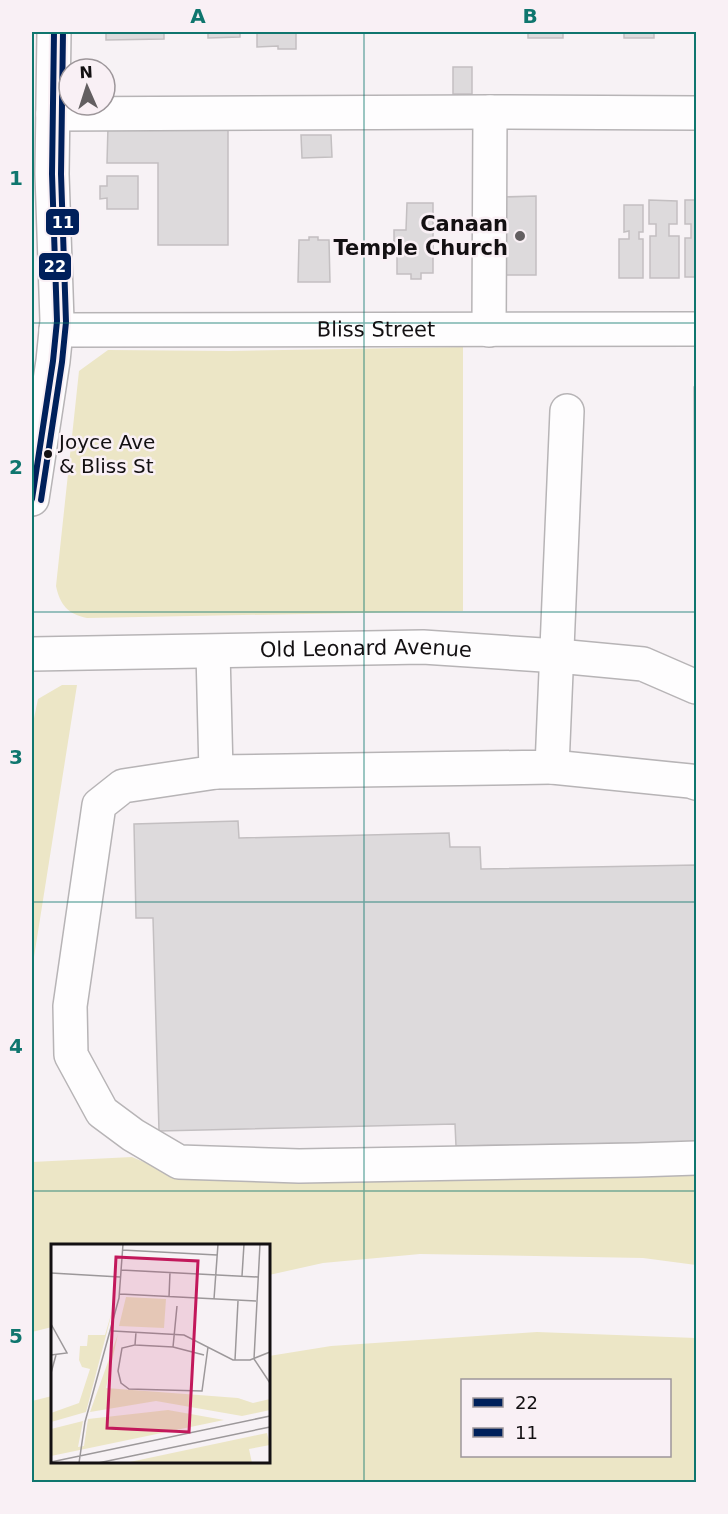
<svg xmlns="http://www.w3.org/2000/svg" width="728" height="1514" font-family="'DejaVu Sans',sans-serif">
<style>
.green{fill:#ece6c6;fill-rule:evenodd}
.building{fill:#dddadc;stroke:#c3bfc1;stroke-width:1.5}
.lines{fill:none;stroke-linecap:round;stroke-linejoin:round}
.minor-casing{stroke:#b7b4b6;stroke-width:36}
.minor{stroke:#fefdfe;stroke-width:33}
.bus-1-casing{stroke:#f9f0f5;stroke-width:10}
.bus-2-casing{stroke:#f9f0f5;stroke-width:10}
.bus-1{stroke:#00205b;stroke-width:6}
.bus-2{stroke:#00205b;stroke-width:6}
.grid{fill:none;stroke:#0f766e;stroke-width:1.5;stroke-opacity:0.55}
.poi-dot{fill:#635f61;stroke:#f9f0f5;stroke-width:2}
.bus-dot{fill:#131012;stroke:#f9f0f5;stroke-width:2}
.labels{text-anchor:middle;stroke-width:5;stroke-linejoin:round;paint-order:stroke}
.bus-label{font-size:20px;fill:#131012;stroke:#f9f0f5;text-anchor:start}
.poi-label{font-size:21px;font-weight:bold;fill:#131012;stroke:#f9f0f5;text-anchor:end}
.street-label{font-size:21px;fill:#131012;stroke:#f9f0f5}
.inset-road{fill:none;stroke:#9c989a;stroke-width:1.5}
.view{fill:#c2185b;fill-opacity:0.15;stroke:#c2185b;stroke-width:3}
.inset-edge{fill:none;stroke:#131012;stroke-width:3}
.line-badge{stroke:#f9f0f5;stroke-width:2}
.badge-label{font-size:16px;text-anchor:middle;font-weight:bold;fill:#fff}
.neatline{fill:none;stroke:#0f766e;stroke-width:2}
.grid-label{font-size:20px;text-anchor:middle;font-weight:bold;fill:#0f766e}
</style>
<rect width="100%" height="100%" fill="#f7f2f5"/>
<!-- green -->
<path class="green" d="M463,347V611L87,618C68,614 60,605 56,586L79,371L108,350L230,351Z
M62,685H77L34,957L32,966V728L38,699Z
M132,1157L186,1180L696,1175V1265L643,1258L420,1254L323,1263L269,1275L268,1246H52V1327L32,1332V1162Z
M537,1332L696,1338V1482H32V1401L52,1396V1462H268L269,1356L331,1346ZM462,1380H670V1456H462Z"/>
<!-- building -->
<path class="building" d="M106,32H164V39L106,40Z
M208,32H240V37L208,38Z
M257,32H296V49H278V46L257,47Z
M528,32H563V38H528Z
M624,32H654V38H624Z
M453,67H472V94H453Z
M108,126L228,127V245H158V163H107Z
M301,135H331L332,157L302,158Z
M107,176H138V209H107V198L100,199V186H107Z
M536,196V275H505L504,197Z
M649,200L677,201V224H669V236H679V278H650V236H656V224H649Z
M685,200H696V277H685V238H691V224H685Z
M407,203H433V273H421V279H411V274H397V251L394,250V230H406Z
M624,205H643V232H639V239H643V278H619V239H629V231L624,232Z
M309,237H318V240H329L330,282H298L299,240H309Z
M694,387H696V577H695Z
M238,821L239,838L449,833L450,847H480L481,869L696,865V1142L456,1146L455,1124L159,1131L153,918H136L134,824Z"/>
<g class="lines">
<defs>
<g id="minor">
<path d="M53,114L490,112L696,113"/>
<path id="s1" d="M56,330L696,329"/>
<path d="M489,330L490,112"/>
<path d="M32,499L53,361L57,321L52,174L54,32"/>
<path d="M213,652L216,772L123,786L99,805L70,1006L71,1055L102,1112L133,1135L179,1162L299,1166L637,1160L696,1158"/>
<path id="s2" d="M32,654L423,647L558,656L643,664L696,687"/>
<path d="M552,767L690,781L696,783"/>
<path d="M216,772L552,767L567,411"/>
</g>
</defs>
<!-- minor casing -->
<use href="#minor" class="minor-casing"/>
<!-- minor -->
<use href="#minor" class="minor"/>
<defs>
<path id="bus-1" d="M32,499L53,361L57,321L52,174L54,32"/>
<path id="bus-2" d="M41,500L62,362L66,322L61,174L63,32"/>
</defs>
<!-- bus-1 casing -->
<use href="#bus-1" class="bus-1-casing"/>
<!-- bus-2 casing -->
<use href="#bus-2" class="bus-2-casing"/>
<!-- bus-1 -->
<use href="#bus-1" class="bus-1"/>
<!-- bus-2 -->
<use href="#bus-2" class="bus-2"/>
</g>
<!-- grid -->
<path class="grid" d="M364,32V1482M32,323H696M32,612H696M32,902H696M32,1191H696"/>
<!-- markers -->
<circle class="poi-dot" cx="520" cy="236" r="6"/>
<circle class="bus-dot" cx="48" cy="454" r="5"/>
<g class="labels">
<!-- bus labels -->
<g class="bus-label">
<text x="59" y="449">Joyce Ave<tspan x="59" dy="24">&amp; Bliss St</tspan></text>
</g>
<!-- poi labels -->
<g class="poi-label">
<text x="508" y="231">Canaan<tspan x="508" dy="24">Temple Church</tspan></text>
</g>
<!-- street labels -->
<g class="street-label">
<text dy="7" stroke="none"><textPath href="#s1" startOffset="320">Bliss Street</textPath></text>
<text dy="7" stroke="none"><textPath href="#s2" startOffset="334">Old Leonard Avenue</textPath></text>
</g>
</g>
<!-- overview -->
<g transform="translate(51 1244)">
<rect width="219" height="219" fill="#f7f2f5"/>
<path d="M75,53L115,55L113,84L68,82ZM64,57L35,168L0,178V169L28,159L39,125L31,123L28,116L29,102H36L37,91H54ZM67,90L55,144L187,154L202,159L219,155V166L191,172L105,157L39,168ZM117,166L173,176L0,212V185L32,177L27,203L33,202L37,175ZM216,189L219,201L198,205L201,219H74Z" fill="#ece6c6"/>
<path class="inset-road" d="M209,0L203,115L219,139M71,6L166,11M70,26L207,33M0,29L69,33M191,32L193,0M69,50L205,57M118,53L119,28M163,55L167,0M0,80L16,109L0,111M62,87L133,91L182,116H199L219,108M85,88L84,101L71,104L67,127L70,139L78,145L151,147L157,103M84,101L122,103L126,62M122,103L153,111M184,116L187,57M0,129L5,111M0,218L219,172M28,219L34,178L68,54L72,0M47,219L219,183"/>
<path class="view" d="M65,13L147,17L138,188L56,184Z"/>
<rect width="219" height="219" class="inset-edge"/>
</g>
<g class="line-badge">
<rect x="45" y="208" width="35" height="28" rx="6" fill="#00205b"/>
<rect x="38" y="252" width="34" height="29" rx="6" fill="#00205b"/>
</g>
<g class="badge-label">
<text x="63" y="228">11</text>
<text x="55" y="272">22</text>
</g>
<!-- border -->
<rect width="728" height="1514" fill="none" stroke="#f9f0f5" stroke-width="66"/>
<!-- legend -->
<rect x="461" y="1379" width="210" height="78" fill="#f9f0f5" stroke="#9d969a" stroke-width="1.5"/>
<rect x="473" y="1398" width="30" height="9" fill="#00205b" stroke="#9d969a" stroke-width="1.5"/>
<text x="515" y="1409" font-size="18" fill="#131012">22</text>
<rect x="473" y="1428" width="30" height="9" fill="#00205b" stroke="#9d969a" stroke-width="1.5"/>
<text x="515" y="1439" font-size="18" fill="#131012">11</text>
<!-- north arrow -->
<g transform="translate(87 87) rotate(357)"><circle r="28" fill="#f9f0f5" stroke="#9d969a" stroke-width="1.5"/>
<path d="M0-4.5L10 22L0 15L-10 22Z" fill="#635f61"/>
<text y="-9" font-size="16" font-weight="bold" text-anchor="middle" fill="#131012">N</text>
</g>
<rect x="33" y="33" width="662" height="1448" class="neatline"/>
<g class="grid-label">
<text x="198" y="23">A</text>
<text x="530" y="23">B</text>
<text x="16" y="185">1</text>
<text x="16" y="474">2</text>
<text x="16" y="764">3</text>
<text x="16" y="1053">4</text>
<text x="16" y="1343">5</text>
</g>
</svg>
